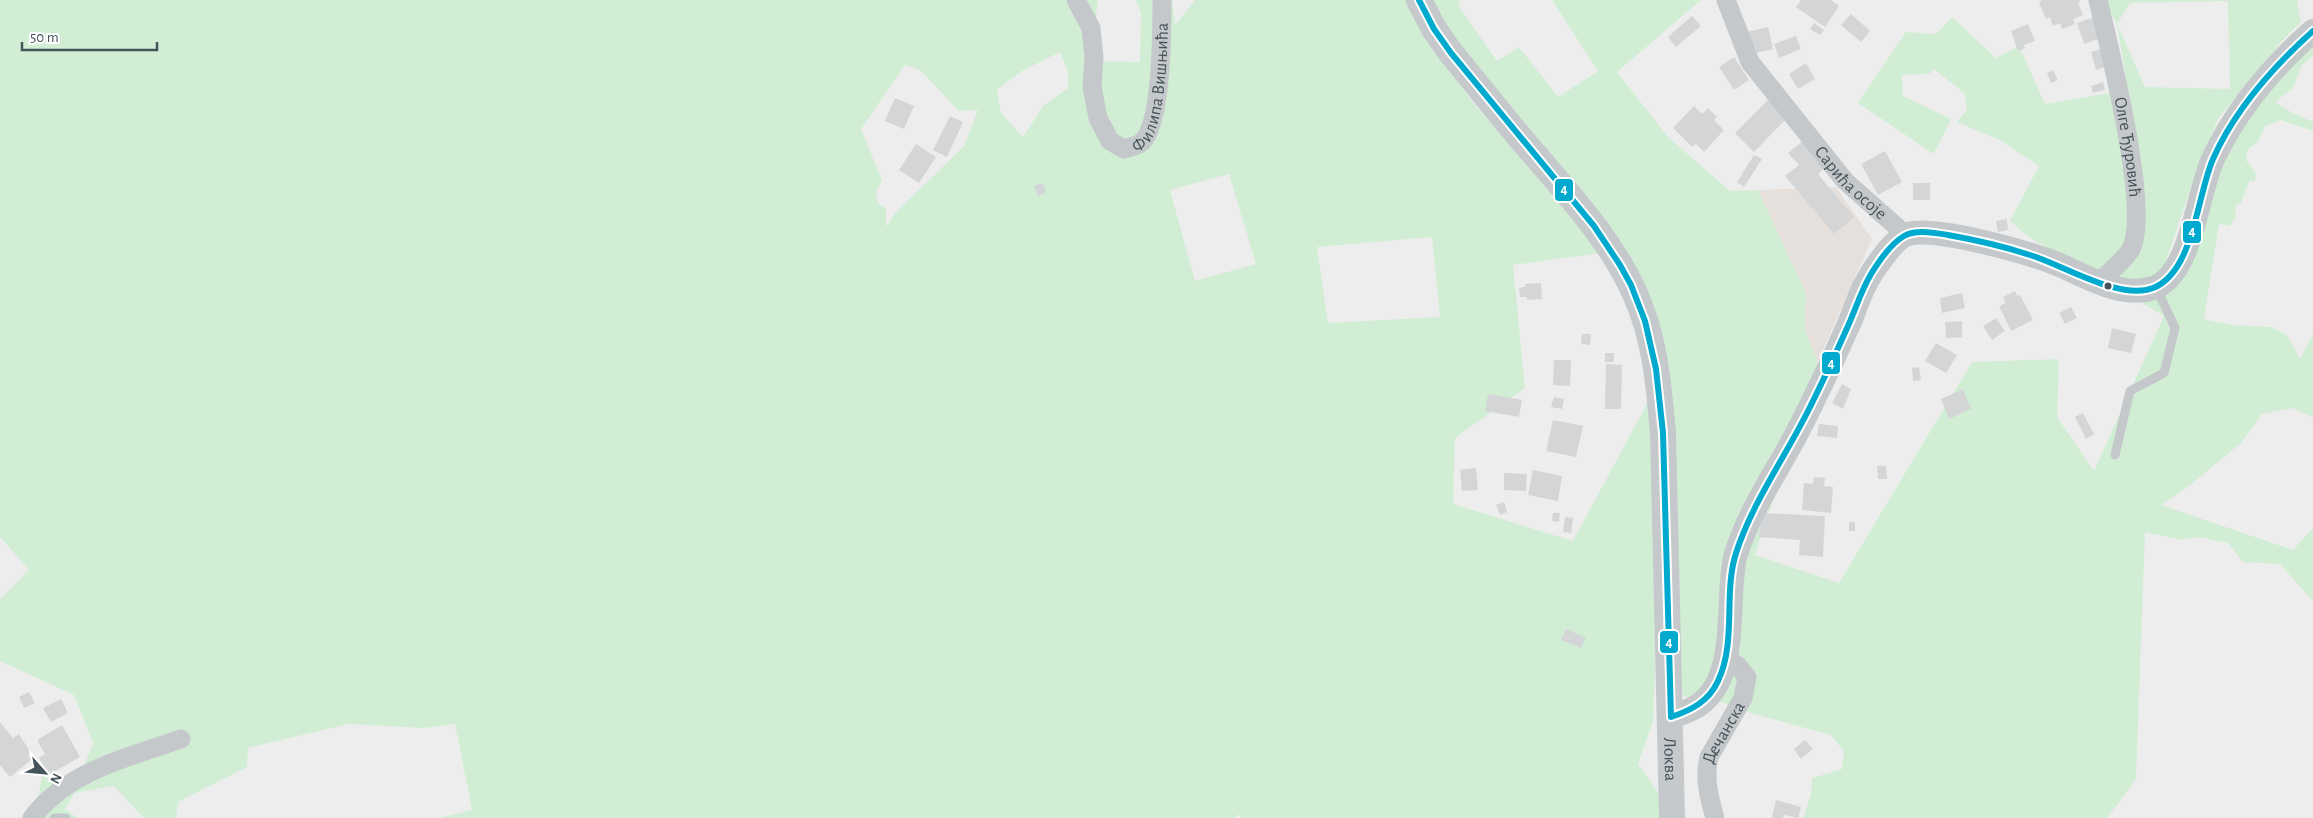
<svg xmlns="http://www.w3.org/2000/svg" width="2313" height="818" font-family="'Alegreya Sans',sans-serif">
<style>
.green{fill:#d1eed5;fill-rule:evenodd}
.sand{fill:#e6e0dc}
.building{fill:#d4d5d6}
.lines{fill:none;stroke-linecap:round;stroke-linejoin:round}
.service{stroke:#c5c8ca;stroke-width:9}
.minor{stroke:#c5c8ca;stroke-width:19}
.tertiary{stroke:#c5c8ca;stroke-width:24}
.secondary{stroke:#c5c9cc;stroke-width:26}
.bus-1-casing{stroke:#fff;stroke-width:10}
.bus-1{stroke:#00a9ce;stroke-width:6}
.bus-dot{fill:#45545a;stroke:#fff;stroke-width:2}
.labels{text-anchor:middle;stroke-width:4;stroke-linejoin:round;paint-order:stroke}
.street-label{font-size:18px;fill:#45545a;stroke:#fff}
.line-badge{stroke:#fff;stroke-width:2}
.badge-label{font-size:14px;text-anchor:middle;font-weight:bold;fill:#fff}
</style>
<rect width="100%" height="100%" fill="#eeeded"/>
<!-- green -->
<path class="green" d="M0,0H1098L1096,15L1099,61L1140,62L1141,13L1136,0H1172L1175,25L1195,0H1407L1419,27L1471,100L1602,253L1513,265L1525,388L1455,438L1453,504L1573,541L1649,400L1657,520L1655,672L1653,721L1638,764L1660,795L1661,818H1241L1240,814L1234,818H439L472,810L455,724L424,728L348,724L248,748L247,767L178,802L176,818H144L114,786L74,793L65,809L78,818H26L38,798L42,775L74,792L93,743L74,695L0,661V599L29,570L0,537ZM1060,52L1068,72V88L1044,105L1023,137L1001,113L997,90L1022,71ZM905,65L920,70L959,111L978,110L964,146L896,212L886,227V209L878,203L876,192L882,180L861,129ZM1229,174L1256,264L1195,281L1170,190ZM1432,237L1440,317L1328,323L1317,247Z
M1429,0H1461L1458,5L1497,61L1519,47L1558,97L1598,71L1552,0H1701L1617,72L1668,137L1730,191L1758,190L1806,293L1805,331L1818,361L1755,555L1839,583L1972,362L2059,359L2057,417L2094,471L2164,316L2027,236L2010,221L2039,166L2000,140L1957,122L1967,110L1964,93L1934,69L1929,74L1902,75L1903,96L1951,119L1934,154L1858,103L1906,32L1936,34L1952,17L1996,58L2019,46L2045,104L2128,90L2117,24L2106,4V0H2297L2301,22L2284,39L2218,119L2195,175L2166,261L2176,282L2223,152L2254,102L2313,44V56L2302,65L2293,88L2275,102L2293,113L2313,122V131L2281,120L2265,126L2258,142L2248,149L2246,160L2256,173L2255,181H2249L2241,203L2235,206L2236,218L2229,226L2219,224L2204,319L2231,325L2271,327L2287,335L2300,359L2313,334V417L2292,408L2262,414L2240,444L2190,485L2161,505L2293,550L2313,528V601L2280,564L2243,562L2228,543L2199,537L2182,540L2145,532L2136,779L2107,818H1803L1811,794L1812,778L1842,769L1844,752L1831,735L1754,714L1701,695L1689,699L1676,689L1655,326ZM2228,1L2230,89L2145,87L2117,24L2130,3Z"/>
<!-- sand -->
<path class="sand" d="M1836,187L1872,239L1818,361L1805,331L1806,293L1758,190Z"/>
<!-- building -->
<path class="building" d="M1801,0H1831L1839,6L1825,27L1796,7Z
M2042,0H2079L2080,2L2078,3L2083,15L2073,19L2075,24L2062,29L2060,23L2053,26L2050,17L2046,19L2039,2Z
M1851,14L1870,31L1861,42L1841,25Z
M1692,16L1701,26L1676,47L1668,37Z
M2095,17L2102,38L2084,44L2077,23Z
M1814,23L1824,30L1820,35L1810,29Z
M2028,24L2035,41L2024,45L2025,48L2018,51L2011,31Z
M1768,27L1773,49L1751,54L1746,32Z
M1796,36L1801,49L1779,58L1774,44Z
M2104,48L2109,66L2096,70L2091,52Z
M1734,57L1749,80L1734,90L1719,67Z
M1806,63L1815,79L1798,89L1789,74Z
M2053,70L2058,80L2051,83L2047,73Z
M2103,82L2105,90L2093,93L2091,86Z
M895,98L914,106L904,129L885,121Z
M1768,100L1787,118L1754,152L1735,133Z
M1694,106L1702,114L1708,108L1717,117L1714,120L1724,130L1704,152L1696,144L1692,147L1673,128Z
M950,116L963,122L947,157L933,150Z
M1804,140L1827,166L1818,174L1854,217L1834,234L1785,176L1799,165L1788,153Z
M916,144L936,157L919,183L899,170Z
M1885,151L1902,182L1878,195L1861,164Z
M1754,155L1762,159L1744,187L1737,182Z
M1043,183L1046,192L1038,196L1034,186Z
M1913,183H1930V200H1913Z
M2007,219L2008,230L1998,232L1996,221Z
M1541,283L1542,299L1527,300V297H1520L1519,288L1525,287V284Z
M2015,291L2017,296L2020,295L2033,320L2011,331L1999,306L2006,303L2003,297Z
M1962,293L1965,308L1942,313L1940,298Z
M2071,307L2077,318L2065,324L2059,313Z
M1996,318L2005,331L1992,340L1983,326Z
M1962,321V337L1946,338L1945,322Z
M2112,328L2136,334L2131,353L2108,348Z
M1582,334H1591L1590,345L1581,344Z
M1936,343L1957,355L1946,373L1925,361Z
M1605,353H1614V362H1605Z
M1554,360H1571L1570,386L1553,385Z
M1606,364L1622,365L1621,409H1605Z
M1919,367L1921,380L1913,381L1912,368Z
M1842,384L1851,389L1843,409L1832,403Z
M1963,389L1971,409L1949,419L1941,399Z
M1488,394L1522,400L1519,417L1485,411Z
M1554,397L1564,399L1562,409L1551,407Z
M2083,413L2094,434L2086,439L2075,417Z
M1553,420L1583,426L1576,457L1546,451Z
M1819,424L1838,426L1837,438L1817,436Z
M1877,466H1886L1887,479H1878Z
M1476,468L1478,490L1462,491L1460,470Z
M1533,470L1562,476L1558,501L1528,495Z
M1504,473L1527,474L1526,491L1504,490Z
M1814,477L1825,478L1824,486L1833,487L1831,513L1802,510L1804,483L1813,484Z
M1504,502L1507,512L1500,515L1496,505Z
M1553,513H1560L1559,522L1552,521Z
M1761,513L1825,516L1823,557L1799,555L1800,540L1759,537Z
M1565,517L1573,518L1571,533L1563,532Z
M1849,522H1855V531H1849Z
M1566,629L1586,638L1581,648L1561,640Z
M29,692L35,703L24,708L19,697Z
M61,699L68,713L51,722L43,708Z
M0,722L13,738L19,734L31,753L28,756L31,760L10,777L0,765Z
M62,725L80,757L49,775L39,758L45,754L37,740Z
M1805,740L1813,749L1801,759L1794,749Z
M1776,800L1801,807L1798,818L1784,815L1783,818H1772Z"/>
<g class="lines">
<!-- service -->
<path class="service" d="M2115,455L2130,391L2164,373L2175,328L2156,287
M54,818H66"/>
<!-- minor -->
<g class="minor">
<path id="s1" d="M1076,0L1091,28L1094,57L1092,87L1098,118L1110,141L1124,149C1130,147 1138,146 1142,142C1162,123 1162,29 1162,0"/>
<path id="s2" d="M1726,0L1750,62L1845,181L1906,235"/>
<path id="s3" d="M2098,0C2109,47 2151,211 2131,249C2126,259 2108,273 2099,282"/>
<path d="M32,818C67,771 129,757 181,739"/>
<path id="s4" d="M1715,818C1709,797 1704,779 1709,757L1743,698L1747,677L1738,666L1726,658"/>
</g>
<!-- tertiary -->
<path class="tertiary" d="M1671,717C1693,710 1707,704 1718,682C1732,652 1729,614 1732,582C1733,573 1733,563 1736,554C1749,511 1776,473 1797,433C1815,398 1832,362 1848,326C1854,313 1858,298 1865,285C1872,271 1894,238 1908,234C1937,226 2034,254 2062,266C2089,278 2123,298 2153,288C2192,275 2197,193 2213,159C2236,110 2272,67 2313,31"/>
<!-- secondary -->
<path class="secondary" id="s5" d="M1419,0L1434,29L1451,53C1479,87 1506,122 1535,155C1575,202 1618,248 1640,306C1656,347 1659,390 1663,433L1672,818"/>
<defs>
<path id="bus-1" d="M1419,0L1434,29L1451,53L1594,226L1620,265L1631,285L1645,321L1656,369L1663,433L1671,717C1692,710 1709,701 1718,681C1737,640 1723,594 1736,553C1753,501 1786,456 1810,407C1823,381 1836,353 1848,326C1856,308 1861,291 1871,274C1879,261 1890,244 1904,236C1916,229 1935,233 1948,235C1976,240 2003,246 2030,255C2063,265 2120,301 2153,288C2194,272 2197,195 2213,159C2235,109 2273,67 2313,31"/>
</defs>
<!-- bus-1 casing -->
<use href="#bus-1" class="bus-1-casing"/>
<!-- bus-1 -->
<use href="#bus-1" class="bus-1"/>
</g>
<!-- markers -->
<circle class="bus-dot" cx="2108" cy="286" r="4.5"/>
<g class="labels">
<!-- street labels -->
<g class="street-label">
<text dy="6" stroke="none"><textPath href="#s1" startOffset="240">Филипа Вишњића</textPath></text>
<text dy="6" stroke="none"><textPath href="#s3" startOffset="150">Олге Ђуровић</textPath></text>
<text dy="6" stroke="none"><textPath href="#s2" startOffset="224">Сарића осоје</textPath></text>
<text dy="6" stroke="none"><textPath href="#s4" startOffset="90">Дечанска</textPath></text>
<text dy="6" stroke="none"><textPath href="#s5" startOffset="835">Локва</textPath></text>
</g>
</g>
<g class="line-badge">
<rect x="1554" y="178" width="20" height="24" rx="5" fill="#00a9ce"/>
<rect x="2182" y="220" width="20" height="24" rx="5" fill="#00a9ce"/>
<rect x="1821" y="351" width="20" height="24" rx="5" fill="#00a9ce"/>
<rect x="1659" y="630" width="20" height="24" rx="5" fill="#00a9ce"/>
</g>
<g class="badge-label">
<text x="1564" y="194">4</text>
<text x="2192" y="236">4</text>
<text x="1831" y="368">4</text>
<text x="1669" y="647">4</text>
</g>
<!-- north arrow -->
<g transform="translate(45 773) rotate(117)" stroke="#ffffff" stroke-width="4" paint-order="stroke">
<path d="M0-4L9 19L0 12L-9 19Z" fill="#45545a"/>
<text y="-8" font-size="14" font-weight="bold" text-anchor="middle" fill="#45545a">N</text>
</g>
<!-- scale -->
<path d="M22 42v8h135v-8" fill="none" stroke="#45545a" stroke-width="2.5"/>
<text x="30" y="42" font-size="15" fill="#45545a" stroke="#ffffff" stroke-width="4" paint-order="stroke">50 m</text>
</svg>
